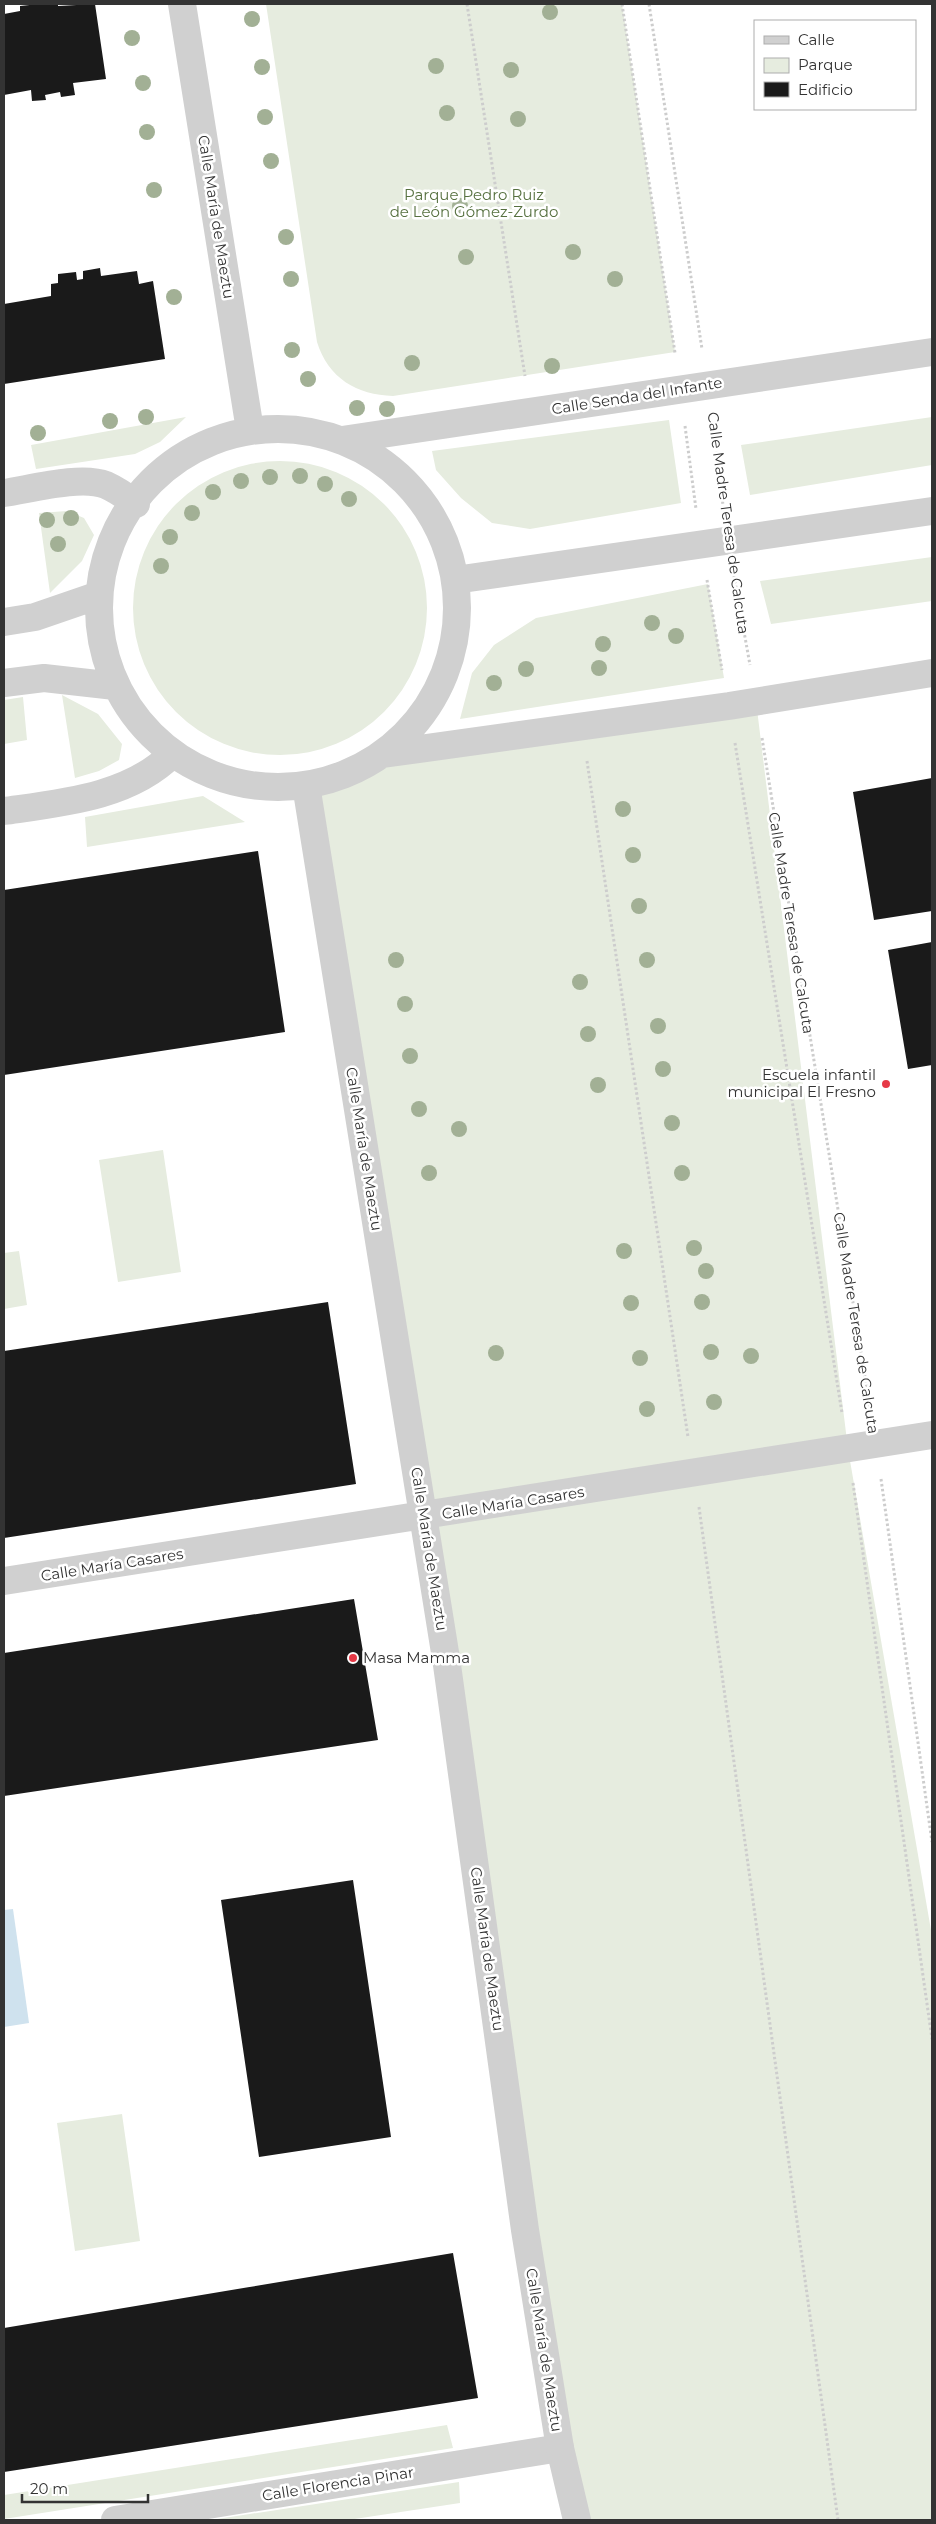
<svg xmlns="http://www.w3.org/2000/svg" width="936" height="2524" font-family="Montserrat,sans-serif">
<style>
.green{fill:#e6ecdf}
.water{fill:#cfe2ee}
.building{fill:#1a1a1a}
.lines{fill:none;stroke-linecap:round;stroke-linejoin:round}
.path{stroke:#cdcdcd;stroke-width:3;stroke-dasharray:2.5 2.5;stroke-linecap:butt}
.pedestrian{stroke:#d0d0d0;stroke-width:28}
.minor{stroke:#d0d0d0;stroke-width:28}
.tree{fill:#a2b095}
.poi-dot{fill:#e63946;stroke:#fff;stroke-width:2}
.labels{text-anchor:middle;stroke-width:5;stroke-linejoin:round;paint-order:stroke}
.park-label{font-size:15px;fill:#56703f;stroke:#fff}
.street-label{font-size:15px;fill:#333;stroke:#fff}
.poi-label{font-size:15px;fill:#333;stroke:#fff;text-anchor:end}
</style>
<rect width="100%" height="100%" fill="#fff"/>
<!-- green -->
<path class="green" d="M266,4H622L675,352L393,396C357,395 328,378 317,342Z
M186,417L160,442L135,454L36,469L31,445Z
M932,417V465L750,495L741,445Z
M669,420L681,503L530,529L492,523L461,498L436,470L432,451Z
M133 608a147 147 0 1 1 294 0a147 147 0 1 1-294 0Z
M67,511L84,518L94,535L82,561L50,593L39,513Z
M932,557V601L771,624L760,581Z
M708,584L724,678L460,719L472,673L494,645L536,618Z
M62,695L98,714L122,744L119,760L99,771L75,778Z
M23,697L27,740L4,744V700Z
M756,701L848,1449L932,1936V2520H577L306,785L347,774L383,754Z
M203,796L245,822L87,847L85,817Z
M163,1150L181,1272L118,1282L99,1160Z
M19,1251L27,1305L4,1309V1253Z
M122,2114L140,2241L75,2251L57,2123Z
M447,2425L453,2448L4,2519V2495Z
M459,2482L460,2503L348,2520H211Z"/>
<!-- water -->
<path class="water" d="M13,1909L29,2023L4,2027V1910Z"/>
<!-- building -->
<path class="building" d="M39,4H58V6L95,4L106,79L73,83L75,95L61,97L60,92L45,95L46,100L32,101L31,90L4,95V14L20,11V6Z
M100,268L101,276L137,271L139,284L153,281L165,359L4,384V304L51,296V284L58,283V274L76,272L77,280L83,279V271Z
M932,778V911L874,920L853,792Z
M258,851L285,1032L4,1075V890Z
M932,942V1065L908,1069L888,950Z
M328,1302L356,1484L4,1538V1351Z
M354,1599L378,1740L4,1796V1653Z
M353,1880L391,2137L259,2157L221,1900Z
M453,2253L478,2398L4,2472V2328Z"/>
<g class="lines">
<!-- path -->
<path class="path" d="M467,4L525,376
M622,4L675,353
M649,4L702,349
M712,422L723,505
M685,426L696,509
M734,576L750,665
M707,580L722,670
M762,738L870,1408
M735,743L842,1413
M587,761L688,1437
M881,1479L932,1842
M853,1483L932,2039
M699,1507L838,2520"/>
<!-- pedestrian -->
<path class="pedestrian" d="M115,2520L560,2448"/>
<!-- minor -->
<path class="minor" d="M182,4L250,430
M99 608a179 179 0 1 1 358 0a179 179 0 1 1-358 0Z
M342,440L932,352
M4,493C31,489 81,475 106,485C117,490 127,497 136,504
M455,580L932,511
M4,622L35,617L99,595
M4,683L44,678L115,686
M383,754L729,706L932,673
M306,785L447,1665L525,2230L560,2448L577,2520
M4,811C61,803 130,797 172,754
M4,1581L932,1435"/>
</g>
<!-- trees -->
<g class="tree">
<circle cx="550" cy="12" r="8"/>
<circle cx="252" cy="19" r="8"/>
<circle cx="132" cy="38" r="8"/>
<circle cx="436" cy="66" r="8"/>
<circle cx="262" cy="67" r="8"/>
<circle cx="511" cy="70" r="8"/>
<circle cx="143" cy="83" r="8"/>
<circle cx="447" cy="113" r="8"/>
<circle cx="265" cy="117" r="8"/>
<circle cx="518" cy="119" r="8"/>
<circle cx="147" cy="132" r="8"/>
<circle cx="271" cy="161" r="8"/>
<circle cx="154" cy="190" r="8"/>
<circle cx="460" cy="206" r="8"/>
<circle cx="286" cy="237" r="8"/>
<circle cx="573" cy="252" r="8"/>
<circle cx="466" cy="257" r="8"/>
<circle cx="291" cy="279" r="8"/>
<circle cx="615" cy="279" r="8"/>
<circle cx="174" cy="297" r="8"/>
<circle cx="292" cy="350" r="8"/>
<circle cx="412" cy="363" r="8"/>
<circle cx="552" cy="366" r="8"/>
<circle cx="308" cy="379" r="8"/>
<circle cx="357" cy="408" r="8"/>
<circle cx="387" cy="409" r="8"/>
<circle cx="146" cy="417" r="8"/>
<circle cx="110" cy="421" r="8"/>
<circle cx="38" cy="433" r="8"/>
<circle cx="300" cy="476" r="8"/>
<circle cx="270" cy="477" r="8"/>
<circle cx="241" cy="481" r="8"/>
<circle cx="325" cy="484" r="8"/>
<circle cx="213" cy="492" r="8"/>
<circle cx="349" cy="499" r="8"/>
<circle cx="192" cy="513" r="8"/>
<circle cx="71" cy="518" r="8"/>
<circle cx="47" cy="520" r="8"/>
<circle cx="170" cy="537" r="8"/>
<circle cx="58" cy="544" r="8"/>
<circle cx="161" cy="566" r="8"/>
<circle cx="652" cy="623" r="8"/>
<circle cx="676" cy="636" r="8"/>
<circle cx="603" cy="644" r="8"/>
<circle cx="599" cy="668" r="8"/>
<circle cx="526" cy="669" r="8"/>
<circle cx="494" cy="683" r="8"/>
<circle cx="623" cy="809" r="8"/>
<circle cx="633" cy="855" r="8"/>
<circle cx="639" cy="906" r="8"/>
<circle cx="396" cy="960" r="8"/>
<circle cx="647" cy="960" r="8"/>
<circle cx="580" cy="982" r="8"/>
<circle cx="405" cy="1004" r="8"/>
<circle cx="658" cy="1026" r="8"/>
<circle cx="588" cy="1034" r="8"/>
<circle cx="410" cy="1056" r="8"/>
<circle cx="663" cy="1069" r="8"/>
<circle cx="598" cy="1085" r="8"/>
<circle cx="419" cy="1109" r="8"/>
<circle cx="672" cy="1123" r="8"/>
<circle cx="459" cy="1129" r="8"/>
<circle cx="429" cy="1173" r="8"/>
<circle cx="682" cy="1173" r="8"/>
<circle cx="694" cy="1248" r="8"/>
<circle cx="624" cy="1251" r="8"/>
<circle cx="706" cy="1271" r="8"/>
<circle cx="702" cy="1302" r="8"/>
<circle cx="631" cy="1303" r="8"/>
<circle cx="711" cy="1352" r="8"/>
<circle cx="496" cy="1353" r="8"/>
<circle cx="751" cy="1356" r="8"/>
<circle cx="640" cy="1358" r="8"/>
<circle cx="714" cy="1402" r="8"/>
<circle cx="647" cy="1409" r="8"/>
</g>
<!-- markers -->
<g class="poi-dot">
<circle cx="886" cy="1084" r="5"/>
<circle cx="353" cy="1658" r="5"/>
</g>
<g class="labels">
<!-- park labels -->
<g class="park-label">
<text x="474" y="200">Parque Pedro Ruiz<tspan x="474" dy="17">de León Gómez-Zurdo</tspan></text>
</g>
<!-- street labels -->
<g class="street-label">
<text transform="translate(216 217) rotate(81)" y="5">Calle María de Maeztu</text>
<text transform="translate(637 396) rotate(-9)" y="5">Calle Senda del Infante</text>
<text transform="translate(728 523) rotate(82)" y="5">Calle Madre Teresa de Calcuta</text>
<text transform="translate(791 923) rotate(81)" y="5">Calle Madre Teresa de Calcuta</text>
<text transform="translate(364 1149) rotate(81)" y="5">Calle María de Maeztu</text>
<text transform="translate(856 1323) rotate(81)" y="5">Calle Madre Teresa de Calcuta</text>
<text transform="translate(513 1503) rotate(-9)" y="5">Calle María Casares</text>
<text transform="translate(429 1549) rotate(81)" y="5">Calle María de Maeztu</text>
<text transform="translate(112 1565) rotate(-9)" y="5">Calle María Casares</text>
<text transform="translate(487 1949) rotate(82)" y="5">Calle María de Maeztu</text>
<text transform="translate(544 2350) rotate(81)" y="5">Calle María de Maeztu</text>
<text transform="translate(338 2484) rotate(-9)" y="5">Calle Florencia Pinar</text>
</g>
<!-- poi labels -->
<g class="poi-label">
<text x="876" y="1080">Escuela infantil<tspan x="876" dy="17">municipal El Fresno</tspan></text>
<text x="363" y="1663" text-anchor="start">Masa Mamma</text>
</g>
</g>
<!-- border -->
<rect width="936" height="2524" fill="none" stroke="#333333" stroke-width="10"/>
<!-- legend -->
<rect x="754" y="20" width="162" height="90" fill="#ffffff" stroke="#adadad"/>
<rect x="764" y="36" width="25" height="8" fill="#d0d0d0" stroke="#adadad"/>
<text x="798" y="45" font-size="15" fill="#333333">Calle</text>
<rect x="764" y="58" width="25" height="15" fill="#e6ecdf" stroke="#adadad"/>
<text x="798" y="70" font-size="15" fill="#333333">Parque</text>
<rect x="764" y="82" width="25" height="15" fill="#1a1a1a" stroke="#adadad"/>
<text x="798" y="95" font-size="15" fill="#333333">Edificio</text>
<!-- scale -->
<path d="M22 2494v8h126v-8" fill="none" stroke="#333333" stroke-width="2.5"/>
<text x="30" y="2494" font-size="15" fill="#333333" stroke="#ffffff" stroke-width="4" paint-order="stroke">20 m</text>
</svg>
